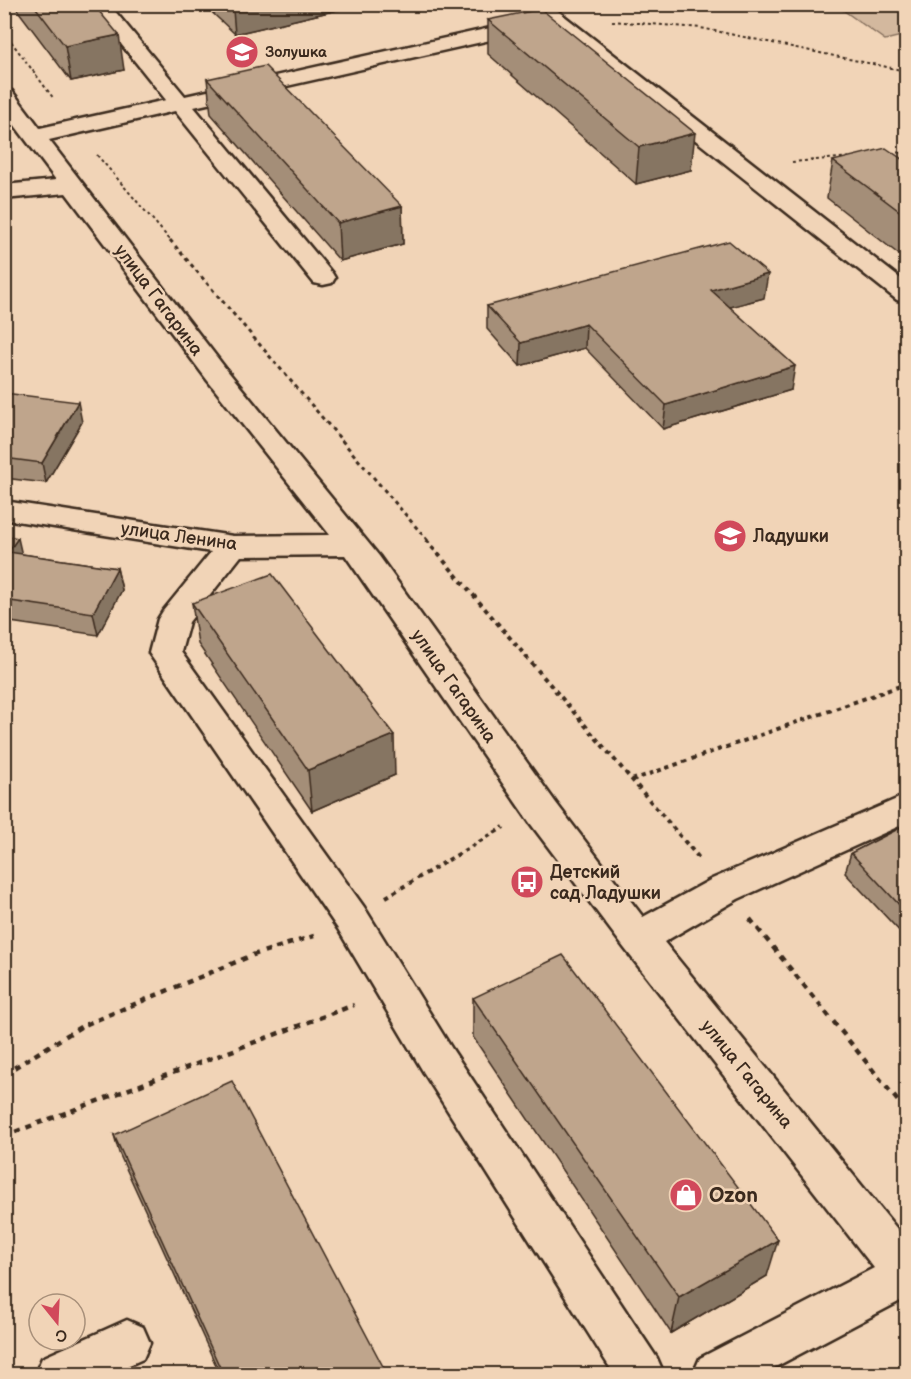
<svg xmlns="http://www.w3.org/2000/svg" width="911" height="1379" font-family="'Balsamiq Sans',sans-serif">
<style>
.green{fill:#d3b89e;stroke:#87715e;stroke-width:1.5}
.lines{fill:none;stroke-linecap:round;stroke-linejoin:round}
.minor-casing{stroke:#3b2a1e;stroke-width:5}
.path-far3{stroke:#3b2a1e;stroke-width:2;stroke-dasharray:3 3;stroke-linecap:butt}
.path-far2{stroke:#3b2a1e;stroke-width:3;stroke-dasharray:4 4;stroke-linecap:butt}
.path-far1{stroke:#3b2a1e;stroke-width:4;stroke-dasharray:4.5 4.5;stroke-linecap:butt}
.path{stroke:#3b2a1e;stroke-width:4.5;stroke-dasharray:6 6;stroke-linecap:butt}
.minor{fill:#f1d4b7;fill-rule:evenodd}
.wall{fill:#a48e78;stroke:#3b2a1e;stroke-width:1.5}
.shaded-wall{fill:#867462;stroke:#3b2a1e;stroke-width:1.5}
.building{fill:#bfa58c;stroke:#3b2a1e;stroke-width:1.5}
.labels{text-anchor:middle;stroke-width:5;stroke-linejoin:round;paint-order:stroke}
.far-poi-label{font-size:15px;font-weight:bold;fill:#3b2a1e;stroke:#f1d4b7;text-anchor:start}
.street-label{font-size:18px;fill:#3b2a1e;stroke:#f1d4b7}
.poi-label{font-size:18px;font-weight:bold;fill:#3b2a1e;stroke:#f1d4b7;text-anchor:start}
.near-poi-label{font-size:21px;font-weight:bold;fill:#3b2a1e;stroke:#f1d4b7;text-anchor:start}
</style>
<rect width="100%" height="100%" fill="#f1d4b7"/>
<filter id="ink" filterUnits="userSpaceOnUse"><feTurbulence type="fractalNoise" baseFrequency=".0167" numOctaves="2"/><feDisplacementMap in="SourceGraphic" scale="12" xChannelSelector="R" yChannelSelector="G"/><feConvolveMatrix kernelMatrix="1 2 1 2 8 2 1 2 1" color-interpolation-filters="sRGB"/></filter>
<g filter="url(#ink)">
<!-- green -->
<path class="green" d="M836,5H906V35L885,40Z"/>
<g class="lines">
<defs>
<path id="minor" d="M89,4H109L185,96L540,17L532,10L530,4H549L906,283V302L897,300L552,26L194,107L332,273L335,278L332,283L323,285L314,283L175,111L49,140L226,369L379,556L556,803L643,917L712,879L906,795V823L738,899L664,942L906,1240V1298L762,1374H693L700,1358L874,1268L625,949L530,823L345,555L241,556L189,622L181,652L364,907L452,1049L657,1358L664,1374H614L424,1073L338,929L149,653L158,619L163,611L211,552L4,519V501L233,536L330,535L208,381L66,193L4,199V185L56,180L4,111V90L12,91L40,128L166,100Z
M127,1320L143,1327L150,1343L143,1359L109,1374H35L42,1358Z"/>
</defs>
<!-- minor casing -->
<use href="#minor" class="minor-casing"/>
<!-- path-far3 -->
<path class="path-far3" d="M612,21L701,28L906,71
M4,32L54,99
M891,153L906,152
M97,155L171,241
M792,162L851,157"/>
<!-- path-far2 -->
<path class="path-far2" d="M170,240L428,541"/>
<!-- path-far1 -->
<path class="path-far1" d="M426,540L699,858
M632,780L906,684
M386,897L504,827"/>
<!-- path -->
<path class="path" d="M750,919L906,1111
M4,1074L82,1026L253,955L314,936
M4,1136L354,1005"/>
<!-- minor -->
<use href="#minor" class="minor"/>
</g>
<!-- wall -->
<path class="wall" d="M13,4H93L124,70L71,81Z
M203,4H363L235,34Z
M488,20L691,170L636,184L488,54Z
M207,79L402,206L403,244L340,261L211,114Z
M833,161L906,162V260L827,198Z
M764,298L730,307L791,390L663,429L585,348L520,366L487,329V306Z
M4,393L82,422L46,483L4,478Z
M4,535L22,554L117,568L122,590L98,635L4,621Z
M192,603L395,775L312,811L198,644Z
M906,825V938L845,873L851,853Z
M473,998L767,1276L671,1333L473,1037Z
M114,1135L387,1374H220L119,1153Z"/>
<!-- shaded-wall -->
<path class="shaded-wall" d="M258,4H363L235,34L233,10Z
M119,35L124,70L71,81L65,46Z
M695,133L691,170L636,184L639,147Z
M402,206L403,244L340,261L338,223Z
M768,274L764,298L708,313L711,290Z
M586,324L585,348L520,366L521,343Z
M795,366L791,390L663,429L666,405Z
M78,402L82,422L46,483L42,463Z
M18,538L23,560L8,552Z
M117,568L122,590L98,635L93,613Z
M394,735L395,775L312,811L308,770Z
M778,1240L767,1276L671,1333L679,1297Z"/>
<!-- building -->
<path class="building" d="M33,4H93L119,35L65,46Z
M226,4H258L233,10Z
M541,9L695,133L639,147L488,20Z
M265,66L402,206L338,223L207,79Z
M886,148L906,162V216L833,161Z
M729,241L768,274L711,290L795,366L666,405L586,324L521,343L487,306Z
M4,393L78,402L42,463L4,458Z
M4,535L18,538L8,552L117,568L93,613L4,600Z
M272,574L394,735L308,770L192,603Z
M906,825V912L851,853Z
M563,955L778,1240L679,1297L473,998Z
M232,1081L387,1374H223L114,1135Z"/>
</g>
<!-- icons -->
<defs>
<symbol id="school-disc" viewBox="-11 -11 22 22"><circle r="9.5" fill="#d1495b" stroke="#f1d4b7"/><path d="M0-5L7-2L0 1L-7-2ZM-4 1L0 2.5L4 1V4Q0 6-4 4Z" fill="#fff"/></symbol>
<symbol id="bus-disc" viewBox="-11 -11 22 22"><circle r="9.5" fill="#d1495b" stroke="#f1d4b7"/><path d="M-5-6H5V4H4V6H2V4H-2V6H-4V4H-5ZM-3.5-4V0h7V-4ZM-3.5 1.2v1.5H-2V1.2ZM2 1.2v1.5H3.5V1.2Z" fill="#fff"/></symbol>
<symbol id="shop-disc" viewBox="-11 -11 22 22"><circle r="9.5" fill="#d1495b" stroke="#f1d4b7"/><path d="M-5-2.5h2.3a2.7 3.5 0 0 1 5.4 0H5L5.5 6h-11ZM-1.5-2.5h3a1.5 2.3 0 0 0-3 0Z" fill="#fff"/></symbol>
</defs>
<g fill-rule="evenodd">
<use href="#school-disc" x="223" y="33" width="38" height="38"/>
<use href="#school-disc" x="711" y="517" width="38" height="38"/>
<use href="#bus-disc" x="508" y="863" width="38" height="38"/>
<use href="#shop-disc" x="667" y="1176" width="38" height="38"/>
</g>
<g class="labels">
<!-- far-poi labels -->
<g class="far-poi-label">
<text x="265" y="57">Золушка</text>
</g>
<!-- street labels -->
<g class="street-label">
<text transform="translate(159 300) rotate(53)" y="6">улица Гагарина</text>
<text transform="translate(179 536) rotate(8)" y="6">улица Ленина</text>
<text transform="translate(454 686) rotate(55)" y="6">улица Гагарина</text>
<text transform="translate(747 1074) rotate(51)" y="6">улица Гагарина</text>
</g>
<!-- poi labels -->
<g class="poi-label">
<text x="753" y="542">Ладушки</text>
<text x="550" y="878">Детский<tspan x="550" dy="21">сад Ладушки</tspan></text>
</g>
<!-- near-poi labels -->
<g class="near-poi-label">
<text x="709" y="1202">Ozon</text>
</g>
</g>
<!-- margin -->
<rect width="911" height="1379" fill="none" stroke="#f1d4b7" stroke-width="24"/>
<rect x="12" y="12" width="887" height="1355" fill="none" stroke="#3b2a1e" stroke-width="2" filter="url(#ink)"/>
<!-- north arrow -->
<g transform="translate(57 1322) rotate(162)"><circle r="28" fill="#f1d4b7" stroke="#a8907a" stroke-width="1.5"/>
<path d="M0-4.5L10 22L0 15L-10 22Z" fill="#d1495b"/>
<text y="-9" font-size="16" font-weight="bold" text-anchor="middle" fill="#3b2a1e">С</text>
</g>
</svg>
